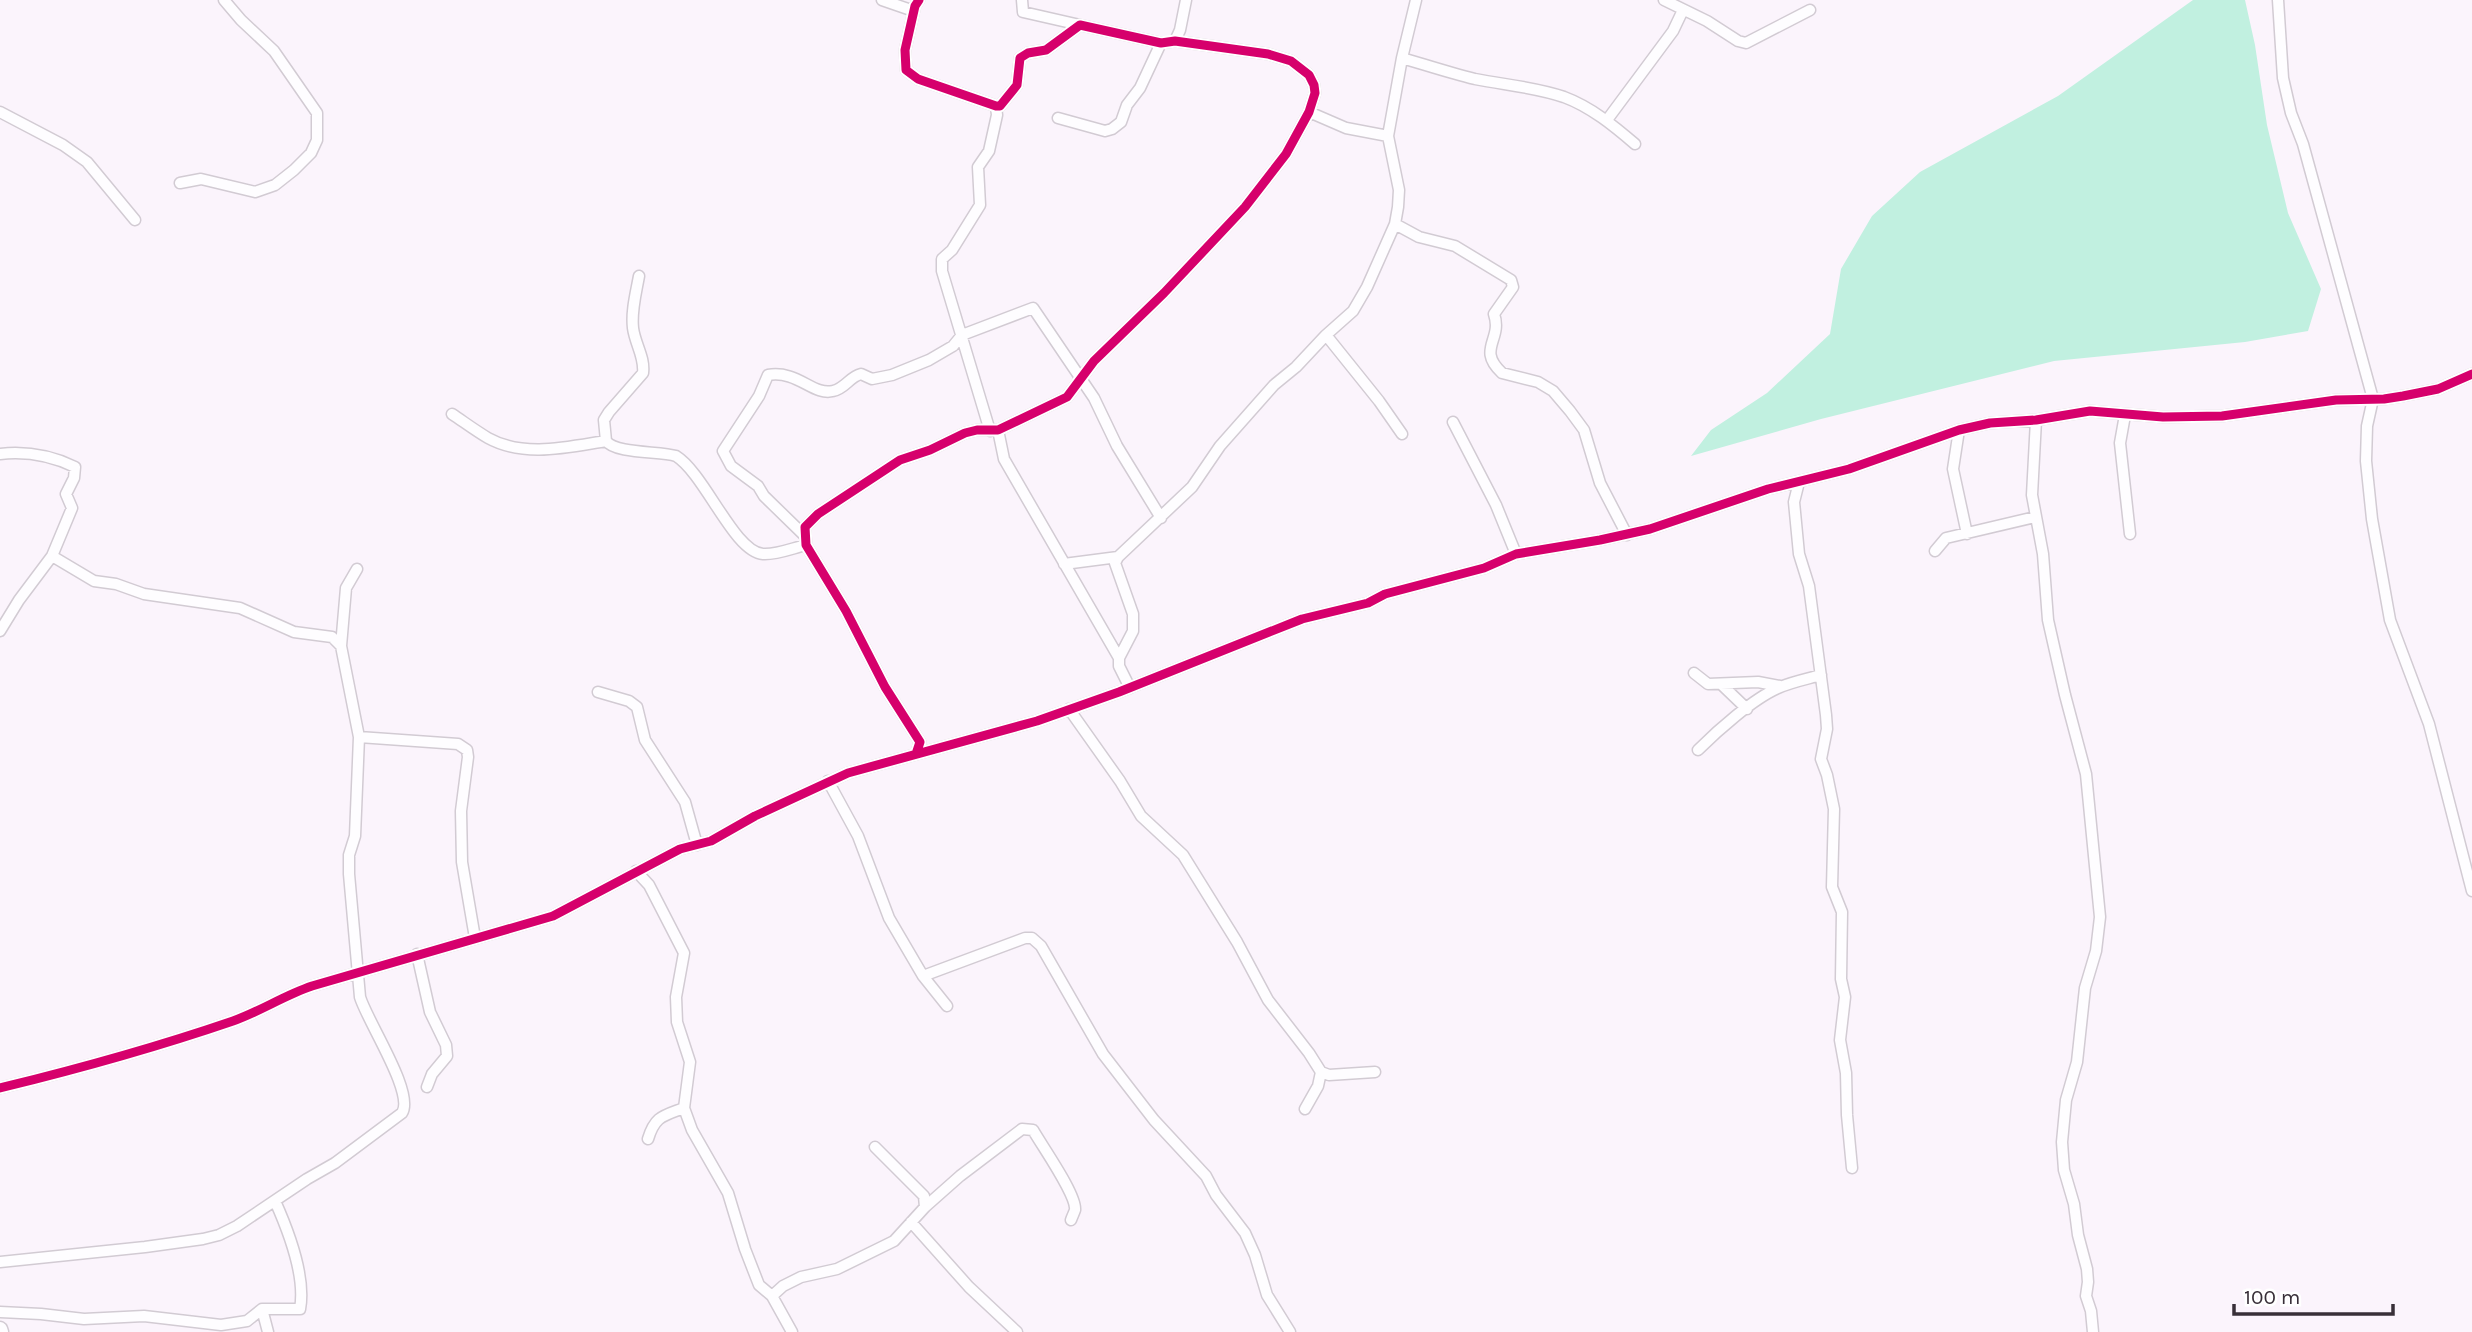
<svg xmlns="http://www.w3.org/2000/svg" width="2472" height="1332" font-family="Karla,sans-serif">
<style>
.water{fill:#c1f0e0}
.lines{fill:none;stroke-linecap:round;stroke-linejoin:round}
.minor-casing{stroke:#d2cbd3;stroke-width:13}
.major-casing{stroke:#d2cbd3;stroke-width:17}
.minor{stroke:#fefdff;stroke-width:10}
.major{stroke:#fefdff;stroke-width:14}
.cycleway-casing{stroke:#fff;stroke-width:13}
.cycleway{stroke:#d6006c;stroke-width:9}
</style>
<rect width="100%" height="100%" fill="#fbf4fc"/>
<!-- water -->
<path class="water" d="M2193,0H2245L2255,45L2267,125L2288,213L2321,289L2308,331L2245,342L2054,361L1821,419L1691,456L1711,430L1767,393L1830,334L1841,269L1872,216L1920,172L2058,96Z"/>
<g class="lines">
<defs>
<path id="minor" d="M882,0L911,10L915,6
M1022,0L1023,12L1080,25
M1664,0L1707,21L1738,41L1746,43L1810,10
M2278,0L2283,78L2291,113L2303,144L2373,399L2367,426L2366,461L2372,519L2390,620L2429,724L2472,891
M1175,41L1180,30L1186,0
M1402,58C1426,65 1450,73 1475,79C1505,85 1535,87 1564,97C1591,107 1614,126 1635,144
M0,112L63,145L87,162L135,220
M1309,112L1346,128L1388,136
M1058,118L1105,131L1112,129L1121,122L1127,105L1140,88L1161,43
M1607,120L1673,31L1683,10
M180,183L201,179L255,192L275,185L294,170L311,153L317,140V113L274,51L241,20L224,0
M1395,224L1419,237L1455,246L1511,280L1513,287L1494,314C1503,340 1476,349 1502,373L1538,382L1553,391L1570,411L1584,430L1600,483L1627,535
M1326,335L1379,401L1402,434
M452,414C464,422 476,431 488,438C524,458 568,447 606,441C616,454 660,451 676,456C705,474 734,552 763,554C776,555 793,548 806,545
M2125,415L2120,443L2130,534
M2036,420L2032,495L2043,554L2048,620L2065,695L2086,774L2100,917L2096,951L2085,988L2077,1062L2066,1100L2062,1142L2064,1170L2074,1204L2078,1235L2087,1269L2088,1282L2086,1296L2091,1311L2093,1332
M1453,422L1496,505L1516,554
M998,430L1004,459L1119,658
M1959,430L1953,469L1967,534
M990,431L942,271V259L952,250L980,205L978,167L989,151L997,115L996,106
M606,441L604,420L609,412L643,373C645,357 635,344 633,328C631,311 636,293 639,276
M0,454C26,451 52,456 75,467L74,478L66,494L72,508L52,556L19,600L0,631
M1799,482L1794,502L1799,554L1809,586L1826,715L1827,729L1821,759L1827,775L1834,809L1832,887L1842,912L1841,979L1845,997L1840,1040L1846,1073L1847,1115L1852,1168
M804,535L764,496L758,486L731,466L723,451L759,396L768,375C798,370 813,396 833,391C846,388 849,377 861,374L872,379L892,375L929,360L953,346L962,335L1033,308L1094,398L1117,446L1161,518
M1935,551L1946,538L2035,517
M52,556L94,581L116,584L144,594L240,608L294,632L332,637L341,646
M1064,564L1118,557
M1694,673L1708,684L1758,682L1780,686
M1722,685L1747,709
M1130,688L1119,666V658L1133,631V614L1115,563L1118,557L1192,487L1220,446L1274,385L1296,367L1326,335L1353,311L1367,287L1395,224L1398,207L1399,190L1388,136L1402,58L1416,0
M598,692L629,701L637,707L645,740L685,802L697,845
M1069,709L1120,781L1141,816L1183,855L1237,942L1268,1000L1309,1053L1321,1072L1329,1075L1375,1072
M359,737L458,744L467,750L468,757L461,811L462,862L475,938
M1698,750C1718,730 1753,699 1778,688C1791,682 1807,679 1821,675
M916,754L920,742L885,687L846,611L806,545L805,527L818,514L900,460L930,450L965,433L977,430H998L1067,397L1094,361L1164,293L1245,207L1286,154L1309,112L1315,93L1314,85L1309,75L1291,61L1268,54L1175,41L1161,43L1080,25L1046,50L1028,53L1020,58L1017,85L1000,106H996L918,79L906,70L905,50L915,6L919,0
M828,781L858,836L889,918L923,976L947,1006
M636,871L649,885L684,953L676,997L677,1022L690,1062L684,1108L692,1130L728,1193L745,1249L759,1285L772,1296L792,1332
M417,954L430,1012L446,1045L447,1056L432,1074L427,1087
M923,976L1025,938H1032L1041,946L1103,1054L1154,1120L1206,1176L1216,1195L1245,1233L1255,1255L1267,1295L1290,1332
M0,1088C78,1069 157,1047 233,1021C261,1011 285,995 312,986L553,916L680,849L711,841L755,816L848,773L1037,721L1119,692L1302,619L1368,603L1385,594L1484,568L1516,554L1600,540L1650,529L1768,489L1849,469L1959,430L1990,423L2036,420L2090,411L2163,417L2222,416L2336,400L2384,399L2403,396L2438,389L2472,374
M1305,1109L1318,1086L1321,1072
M648,1139C655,1116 663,1116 684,1108
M925,1207L960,1176L1022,1129L1033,1130C1042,1146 1077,1195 1075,1210C1074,1213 1072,1217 1071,1220
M911,1222L969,1287L1017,1332
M0,1262L145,1247L203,1239L219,1235L237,1226L307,1179L335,1163L402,1113C415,1093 367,1021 360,997L349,874V855L355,836L359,737L341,646L346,588L357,569
M772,1296L783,1286L801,1277L837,1269L894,1241L925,1207L924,1196L875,1147
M262,1309L268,1332
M0,1312L41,1314L84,1319L144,1316L221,1325L247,1321L262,1309H300C306,1277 288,1230 275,1201"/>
<path id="major" d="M0,1329L1,1332"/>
</defs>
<!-- minor casing -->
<use href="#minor" class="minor-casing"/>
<!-- major casing -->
<use href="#major" class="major-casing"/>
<!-- minor -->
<use href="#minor" class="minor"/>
<!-- major -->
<use href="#major" class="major"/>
<defs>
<path id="cycleway" d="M916,754L920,742L885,687L846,611L806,545L805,527L818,514L900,460L930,450L965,433L977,430H998L1067,397L1094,361L1164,293L1245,207L1286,154L1309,112L1315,93L1314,85L1309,75L1291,61L1268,54L1175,41L1161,43L1080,25L1046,50L1028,53L1020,58L1017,85L1000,106H996L918,79L906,70L905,50L915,6L919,0
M0,1088C78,1069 157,1047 233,1021C261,1011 285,995 312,986L553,916L680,849L711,841L755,816L848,773L1037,721L1119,692L1302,619L1368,603L1385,594L1484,568L1516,554L1600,540L1650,529L1768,489L1849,469L1959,430L1990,423L2036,420L2090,411L2163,417L2222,416L2336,400L2384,399L2403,396L2438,389L2472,374"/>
</defs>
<!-- cycleway casing -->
<use href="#cycleway" class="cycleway-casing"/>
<!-- cycleway -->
<use href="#cycleway" class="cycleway"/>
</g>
<!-- scale -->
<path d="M2234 1304v10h159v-10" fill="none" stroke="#382f38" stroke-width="3.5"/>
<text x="2244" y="1304" font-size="21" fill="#382f38" stroke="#ffffff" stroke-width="5" paint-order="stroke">100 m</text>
</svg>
